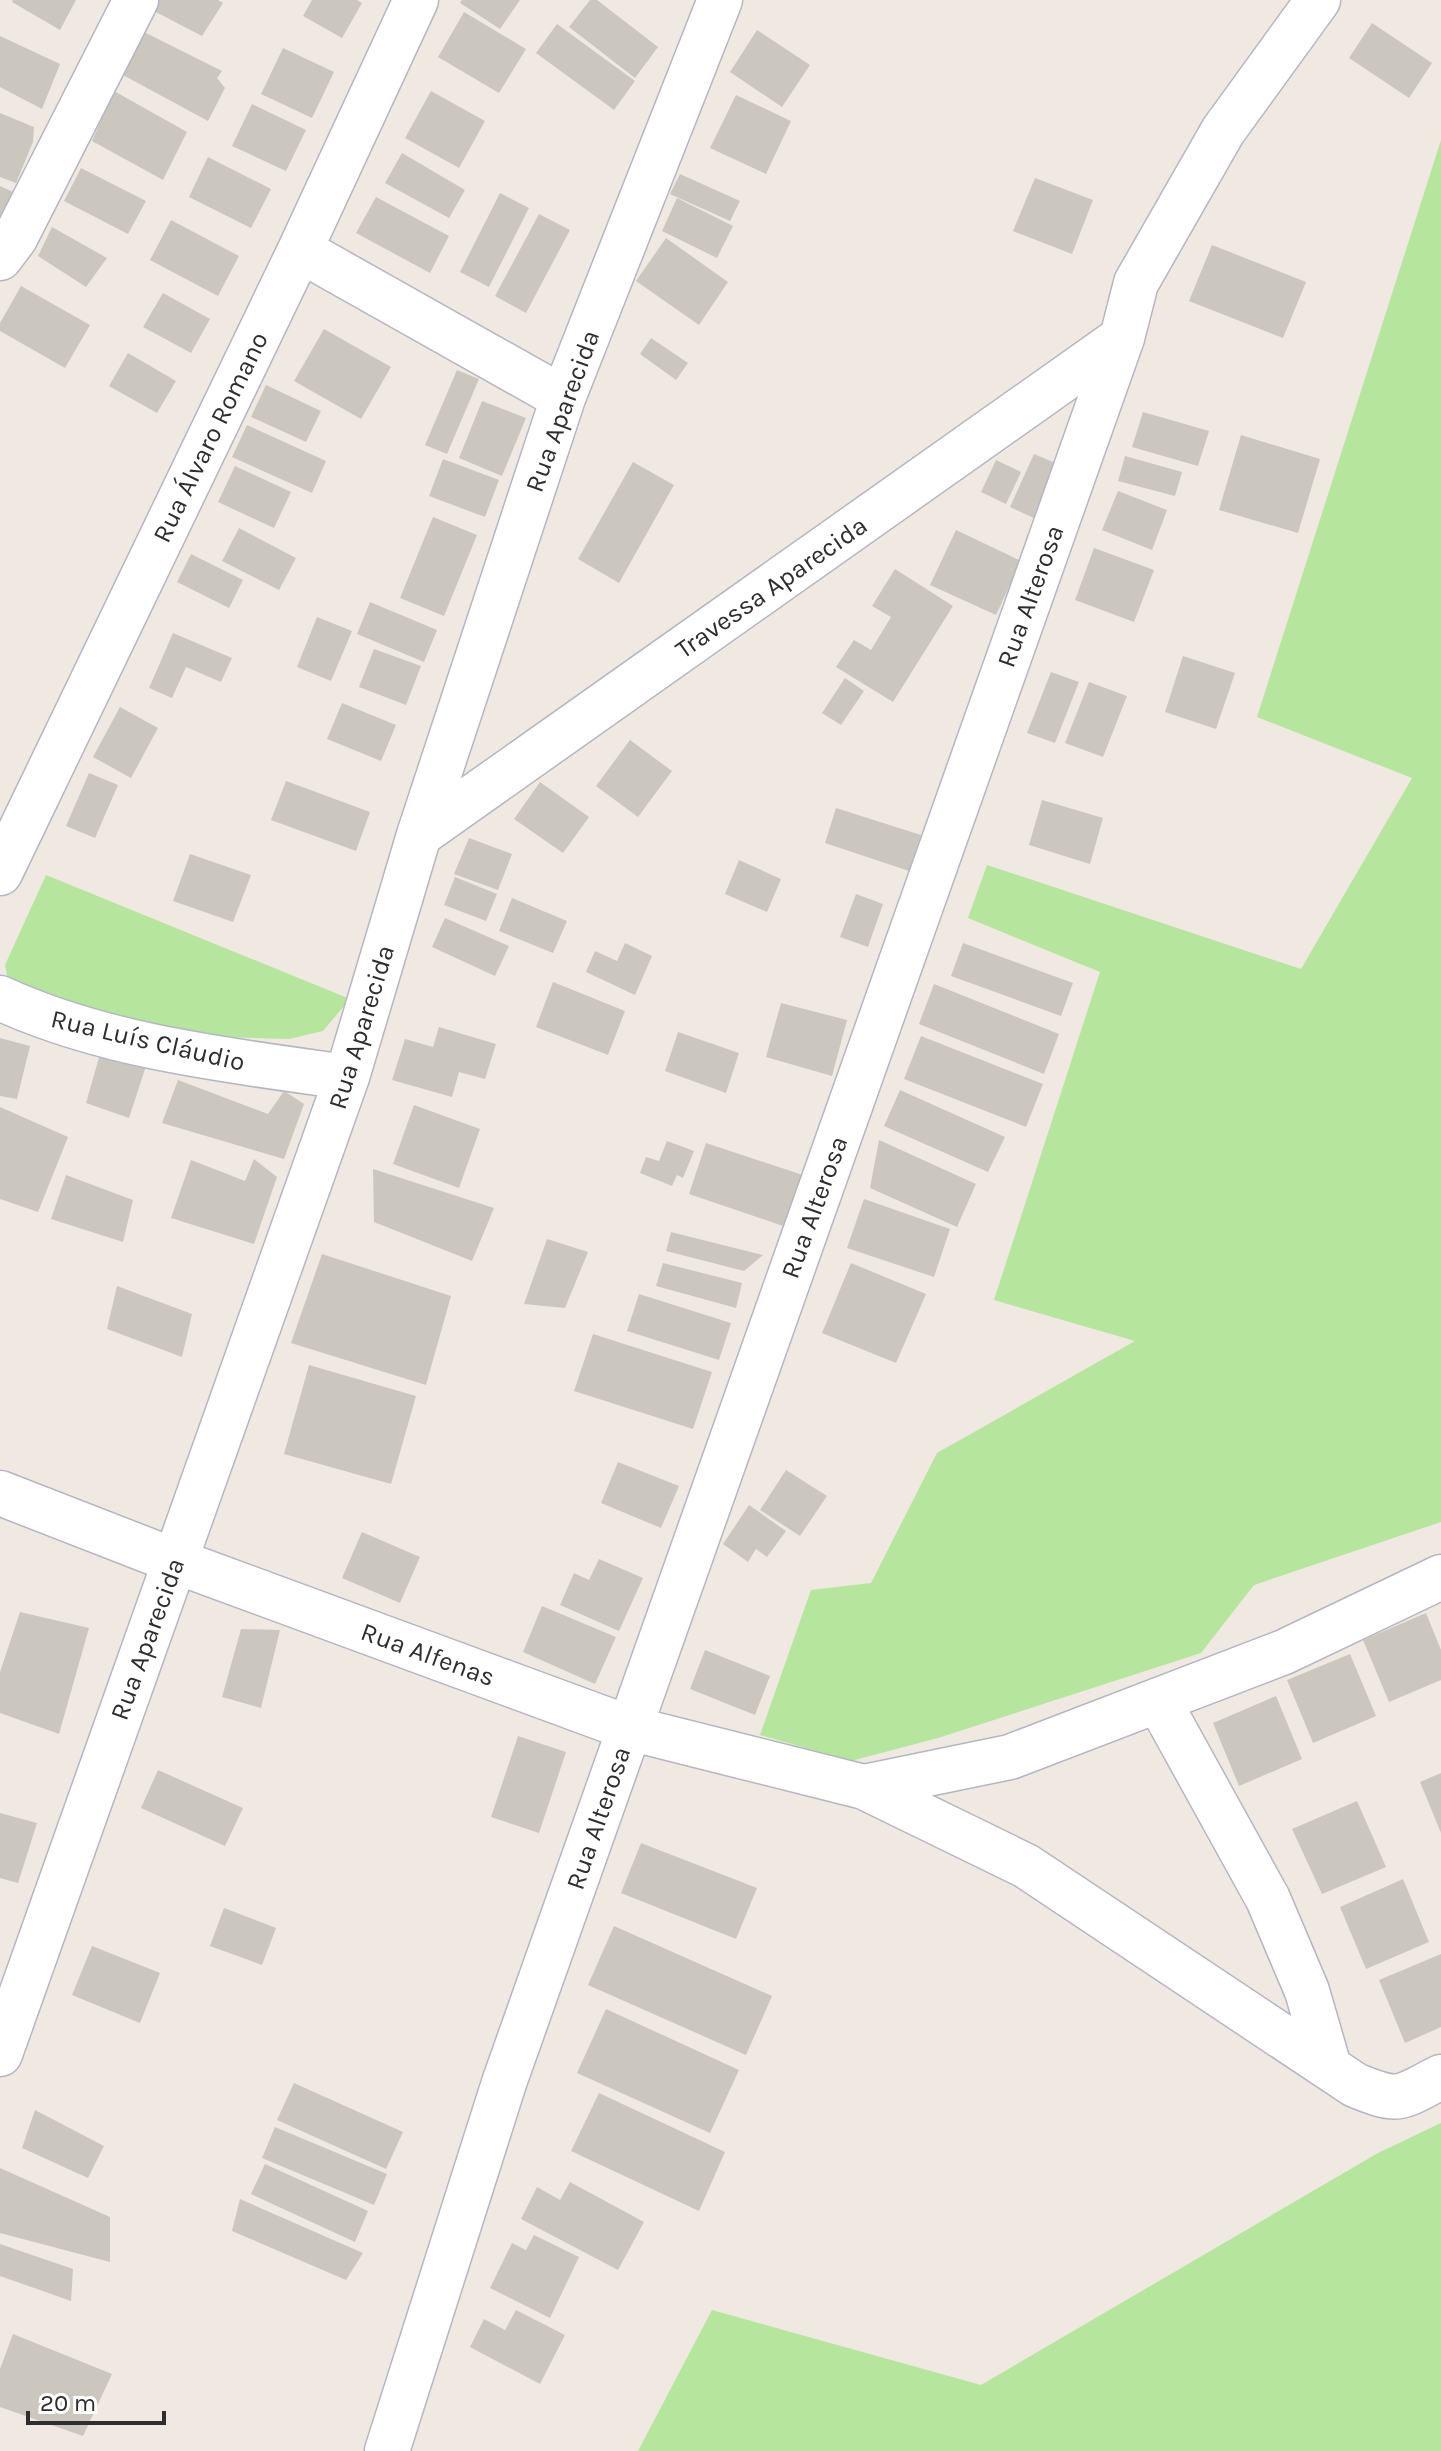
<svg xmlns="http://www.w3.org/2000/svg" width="1441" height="2451" font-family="Karla,sans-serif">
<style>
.green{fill:#b6e59e}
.building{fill:#cbc7bf}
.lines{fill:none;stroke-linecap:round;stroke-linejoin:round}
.minor-casing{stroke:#b4b7c1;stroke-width:47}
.minor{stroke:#fff;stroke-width:44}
.labels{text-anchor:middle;stroke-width:8;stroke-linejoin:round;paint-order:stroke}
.street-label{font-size:26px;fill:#2e2e2e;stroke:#fff}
</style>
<rect width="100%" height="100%" fill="#efe9e1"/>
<!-- green -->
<path class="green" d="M1441,140V1522L1254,1585L1201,1653L938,1738L851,1761L760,1735L811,1590L871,1583L937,1453L1135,1341L994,1300L1100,972L968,918L987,865L1301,969L1412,778L1257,717Z
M46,875L350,999L323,1031L289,1039L158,1035L9,985L5,965Z
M1441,2123V2451H638L712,2310L981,2385L1378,2153Z"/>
<!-- building -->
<path class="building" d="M13,0H76L60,30L12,2Z
M157,0H218L223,3L202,36L152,10Z
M312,0H357L362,3L342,38L303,16Z
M462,0H520L500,29L460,3Z
M590,0H597L658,47L635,78L569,27Z
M464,12L526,49L499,93L438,57Z
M1372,23L1432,63L1409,98L1349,58Z
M557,24L635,81L614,110L536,53Z
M757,30L810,65L782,107L730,72Z
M144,32L222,71L217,78L225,88L208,121L123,75Z
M0,36L60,64L42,109L0,87Z
M283,48L334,72L312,118L261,94Z
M114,91L187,132L163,180L92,141Z
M431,91L485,121L459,168L405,138Z
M736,95L791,121L766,174L710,148Z
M252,104L306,130L286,171L232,146Z
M0,113L34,127L33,142L16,183L0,177Z
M402,153L465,190L449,218L385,183Z
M208,157L271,189L251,228L189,197Z
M81,168L146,201L128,234L64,201Z
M680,174L740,201L730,221L670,194Z
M1035,178L1093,200L1072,254L1013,231Z
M0,186L13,192L0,218Z
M500,193L529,208L489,287L460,272Z
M376,197L449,236L430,273L356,233Z
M677,198L733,226L717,258L662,231Z
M539,214L570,230L526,313L495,296Z
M171,220L239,256L218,296L150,260Z
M52,227L107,258L86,287L38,256Z
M666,238L728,282L699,325L636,281Z
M1212,245L1306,282L1283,338L1189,301Z
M21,286L90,325L65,368L0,331V323Z
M163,293L210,319L191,353L143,327Z
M324,329L391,367L361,419L294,381Z
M651,338L688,363L676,380L640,354Z
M128,353L176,381L157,413L109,386Z
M457,370L479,379L447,454L425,445Z
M266,385L321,411L306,442L251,417Z
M482,401L526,418L502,476L459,458Z
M1143,412L1209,431L1198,466L1132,447Z
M247,425L326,461L312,493L232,457Z
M1241,435L1320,459L1298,533L1219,510Z
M1034,454L1063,466L1038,520L1010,507Z
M1125,456L1182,472L1175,496L1118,481Z
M443,459L499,480L485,517L429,496Z
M996,460L1021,472L1006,504L981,492Z
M633,462L674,485L619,583L578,559Z
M235,466L291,492L274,528L218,502Z
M1118,491L1167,510L1152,550L1102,530Z
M433,517L477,535L444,616L400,598Z
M239,528L296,558L279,590L222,561Z
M956,530L1021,561L996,615L930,585Z
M1094,548L1154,570L1134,622L1075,600Z
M191,554L243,580L229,608L177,582Z
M895,569L953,606L893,702L836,667L854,640L871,650L891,617L872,606Z
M370,602L437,630L424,662L357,634Z
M317,617L352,631L331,681L297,667Z
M173,633L232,658L221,682L186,667L172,698L149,688Z
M374,649L421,666L406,705L359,687Z
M1183,656L1235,673L1216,729L1165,712Z
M1051,672L1079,682L1055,743L1027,733Z
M845,678L864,691L841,725L822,713Z
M1089,682L1127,696L1103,757L1065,743Z
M342,703L396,725L381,761L327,739Z
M120,707L158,728L131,778L93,757Z
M630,740L672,771L638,817L596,786Z
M89,773L118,785L95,838L66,826Z
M286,781L370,812L356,851L271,820Z
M540,782L589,817L563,853L514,819Z
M1042,800L1103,818L1090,864L1029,845Z
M836,808L921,835L909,871L825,843Z
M469,838L512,854L498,890L454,874Z
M190,854L251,875L233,922L173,901Z
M739,860L781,879L767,912L725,894Z
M455,877L497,894L486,921L444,905Z
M856,894L883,904L868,947L840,937Z
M512,898L567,921L553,953L499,931Z
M445,918L509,946L495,976L432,947Z
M625,943L652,956L635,995L586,972L595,951L617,961Z
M963,943L1073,983L1061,1016L951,976Z
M553,982L625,1011L608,1055L536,1027Z
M934,984L1059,1034L1044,1074L919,1024Z
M781,1003L847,1020L832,1076L766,1057Z
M439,1027L496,1044L485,1079L459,1072L452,1097L392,1080L405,1039L433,1047Z
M678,1032L739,1053L726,1093L665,1071Z
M921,1036L1043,1084L1026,1127L904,1079Z
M0,1038L30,1046L17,1099L0,1096Z
M100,1054L146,1066L129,1118L86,1103Z
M178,1080L268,1114L284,1091L304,1104L284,1159L162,1123Z
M900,1090L1005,1137L988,1172L884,1126Z
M414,1105L480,1129L459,1188L393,1164Z
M0,1107L68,1137L38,1212L0,1199Z
M879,1140L976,1184L957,1227L870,1188Z
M667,1141L694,1151L683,1178L677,1175L672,1186L640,1173L646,1157L659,1161Z
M706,1143L803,1175L786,1227L689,1194Z
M254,1159L277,1177L254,1244L171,1218L191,1160L245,1181Z
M373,1169L494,1208L472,1261L374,1222Z
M66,1175L133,1200L123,1242L51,1219Z
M864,1199L950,1229L934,1277L847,1248Z
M671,1232L763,1255L744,1271L666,1251Z
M547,1239L588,1252L565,1308L524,1304Z
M322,1254L451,1296L426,1385L291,1343Z
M663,1263L742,1283L736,1308L656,1286Z
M851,1263L926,1294L896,1363L822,1333Z
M117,1286L192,1314L182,1357L107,1329Z
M639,1294L731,1323L719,1360L627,1331Z
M593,1334L712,1372L693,1429L574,1391Z
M309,1365L416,1396L391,1484L284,1454Z
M618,1462L679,1486L661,1528L601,1503Z
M786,1470L827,1496L800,1536L760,1510Z
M749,1505L786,1531L767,1557L756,1549L748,1562L723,1544Z
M362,1532L420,1557L400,1603L342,1578Z
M599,1559L643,1578L619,1631L560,1605L574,1573L589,1580Z
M542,1606L616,1637L595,1684L523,1652Z
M20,1612L89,1628L59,1734L0,1713V1672Z
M1426,1613L1441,1650V1680L1389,1702L1363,1640Z
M241,1629L280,1630L261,1708L222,1697Z
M705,1650L770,1676L755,1715L690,1689Z
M1350,1654L1376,1716L1313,1743L1287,1680Z
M1276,1696L1302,1759L1239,1786L1213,1723Z
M518,1736L566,1752L539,1833L491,1817Z
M158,1770L243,1808L225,1846L141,1808Z
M1441,1773V1833L1420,1782Z
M1357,1801L1386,1867L1322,1894L1292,1829Z
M0,1813L37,1823L18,1883L0,1878Z
M641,1843L757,1888L736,1939L621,1893Z
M1403,1879L1429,1942L1366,1969L1340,1907Z
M224,1908L276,1928L262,1965L210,1946Z
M614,1926L772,1996L746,2055L588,1985Z
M92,1946L160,1973L140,2023L72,1995Z
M1441,1954V2027L1405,2043L1379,1980Z
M606,2009L739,2070L710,2133L577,2073Z
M294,2083L403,2132L386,2169L277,2120Z
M599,2093L725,2152L699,2211L571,2151Z
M35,2110L104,2146L88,2178L22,2148Z
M275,2127L387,2174L374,2205L262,2158Z
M265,2164L368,2211L355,2242L251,2194Z
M0,2168L110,2217V2262L0,2233Z
M570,2182L644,2222L618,2270L521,2219L537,2187L560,2200Z
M240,2199L363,2253L346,2280L232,2231Z
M534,2235L579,2257L550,2318L490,2288L512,2243L526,2250Z
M0,2244L73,2269L71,2301L0,2276Z
M516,2310L565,2335L540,2384L470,2347L484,2319L505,2330Z
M13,2334L112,2374L83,2436L0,2407V2369Z"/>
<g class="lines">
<defs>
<path id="minor" d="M300,250L563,398
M0,258L15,238L136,0
M419,835L1122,338
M0,873L300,250L416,0
M0,998C106,1047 232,1061 347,1077
M0,1493L175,1561L629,1728L864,1787L1026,1866L1355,2085C1401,2104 1399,2098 1441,2077
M1158,1700L1268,1899L1307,1991L1329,2067
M864,1787L1010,1757L1284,1652L1441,1577
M0,2054L347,1077L419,835L563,398L720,0
M387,2451L504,2083L1122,338L1136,283L1223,131L1318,0"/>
</defs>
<!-- minor casing -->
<use href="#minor" class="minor-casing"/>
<!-- minor -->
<use href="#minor" class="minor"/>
</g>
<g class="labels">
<!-- street labels -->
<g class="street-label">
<text transform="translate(562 411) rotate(-70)" y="9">Rua Aparecida</text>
<text transform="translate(210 437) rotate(-64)" y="9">Rua Álvaro Romano</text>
<text transform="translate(771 587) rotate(-35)" y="9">Travessa Aparecida</text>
<text transform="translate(1030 596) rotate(-70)" y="9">Rua Alterosa</text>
<text transform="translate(361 1027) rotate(-73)" y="9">Rua Aparecida</text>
<text transform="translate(148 1040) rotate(13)" y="9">Rua Luís Cláudio</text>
<text transform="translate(814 1207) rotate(-70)" y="9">Rua Alterosa</text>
<text transform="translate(147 1639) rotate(-70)" y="9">Rua Aparecida</text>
<text transform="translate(428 1654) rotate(20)" y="9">Rua Alfenas</text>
<text transform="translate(598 1818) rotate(-71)" y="9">Rua Alterosa</text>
</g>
</g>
<!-- scale -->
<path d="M28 2411v12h136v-12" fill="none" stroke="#2e2e2e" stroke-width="4"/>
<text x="40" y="2411" font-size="24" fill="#2e2e2e" stroke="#ffffff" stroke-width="6" paint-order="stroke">20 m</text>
</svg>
